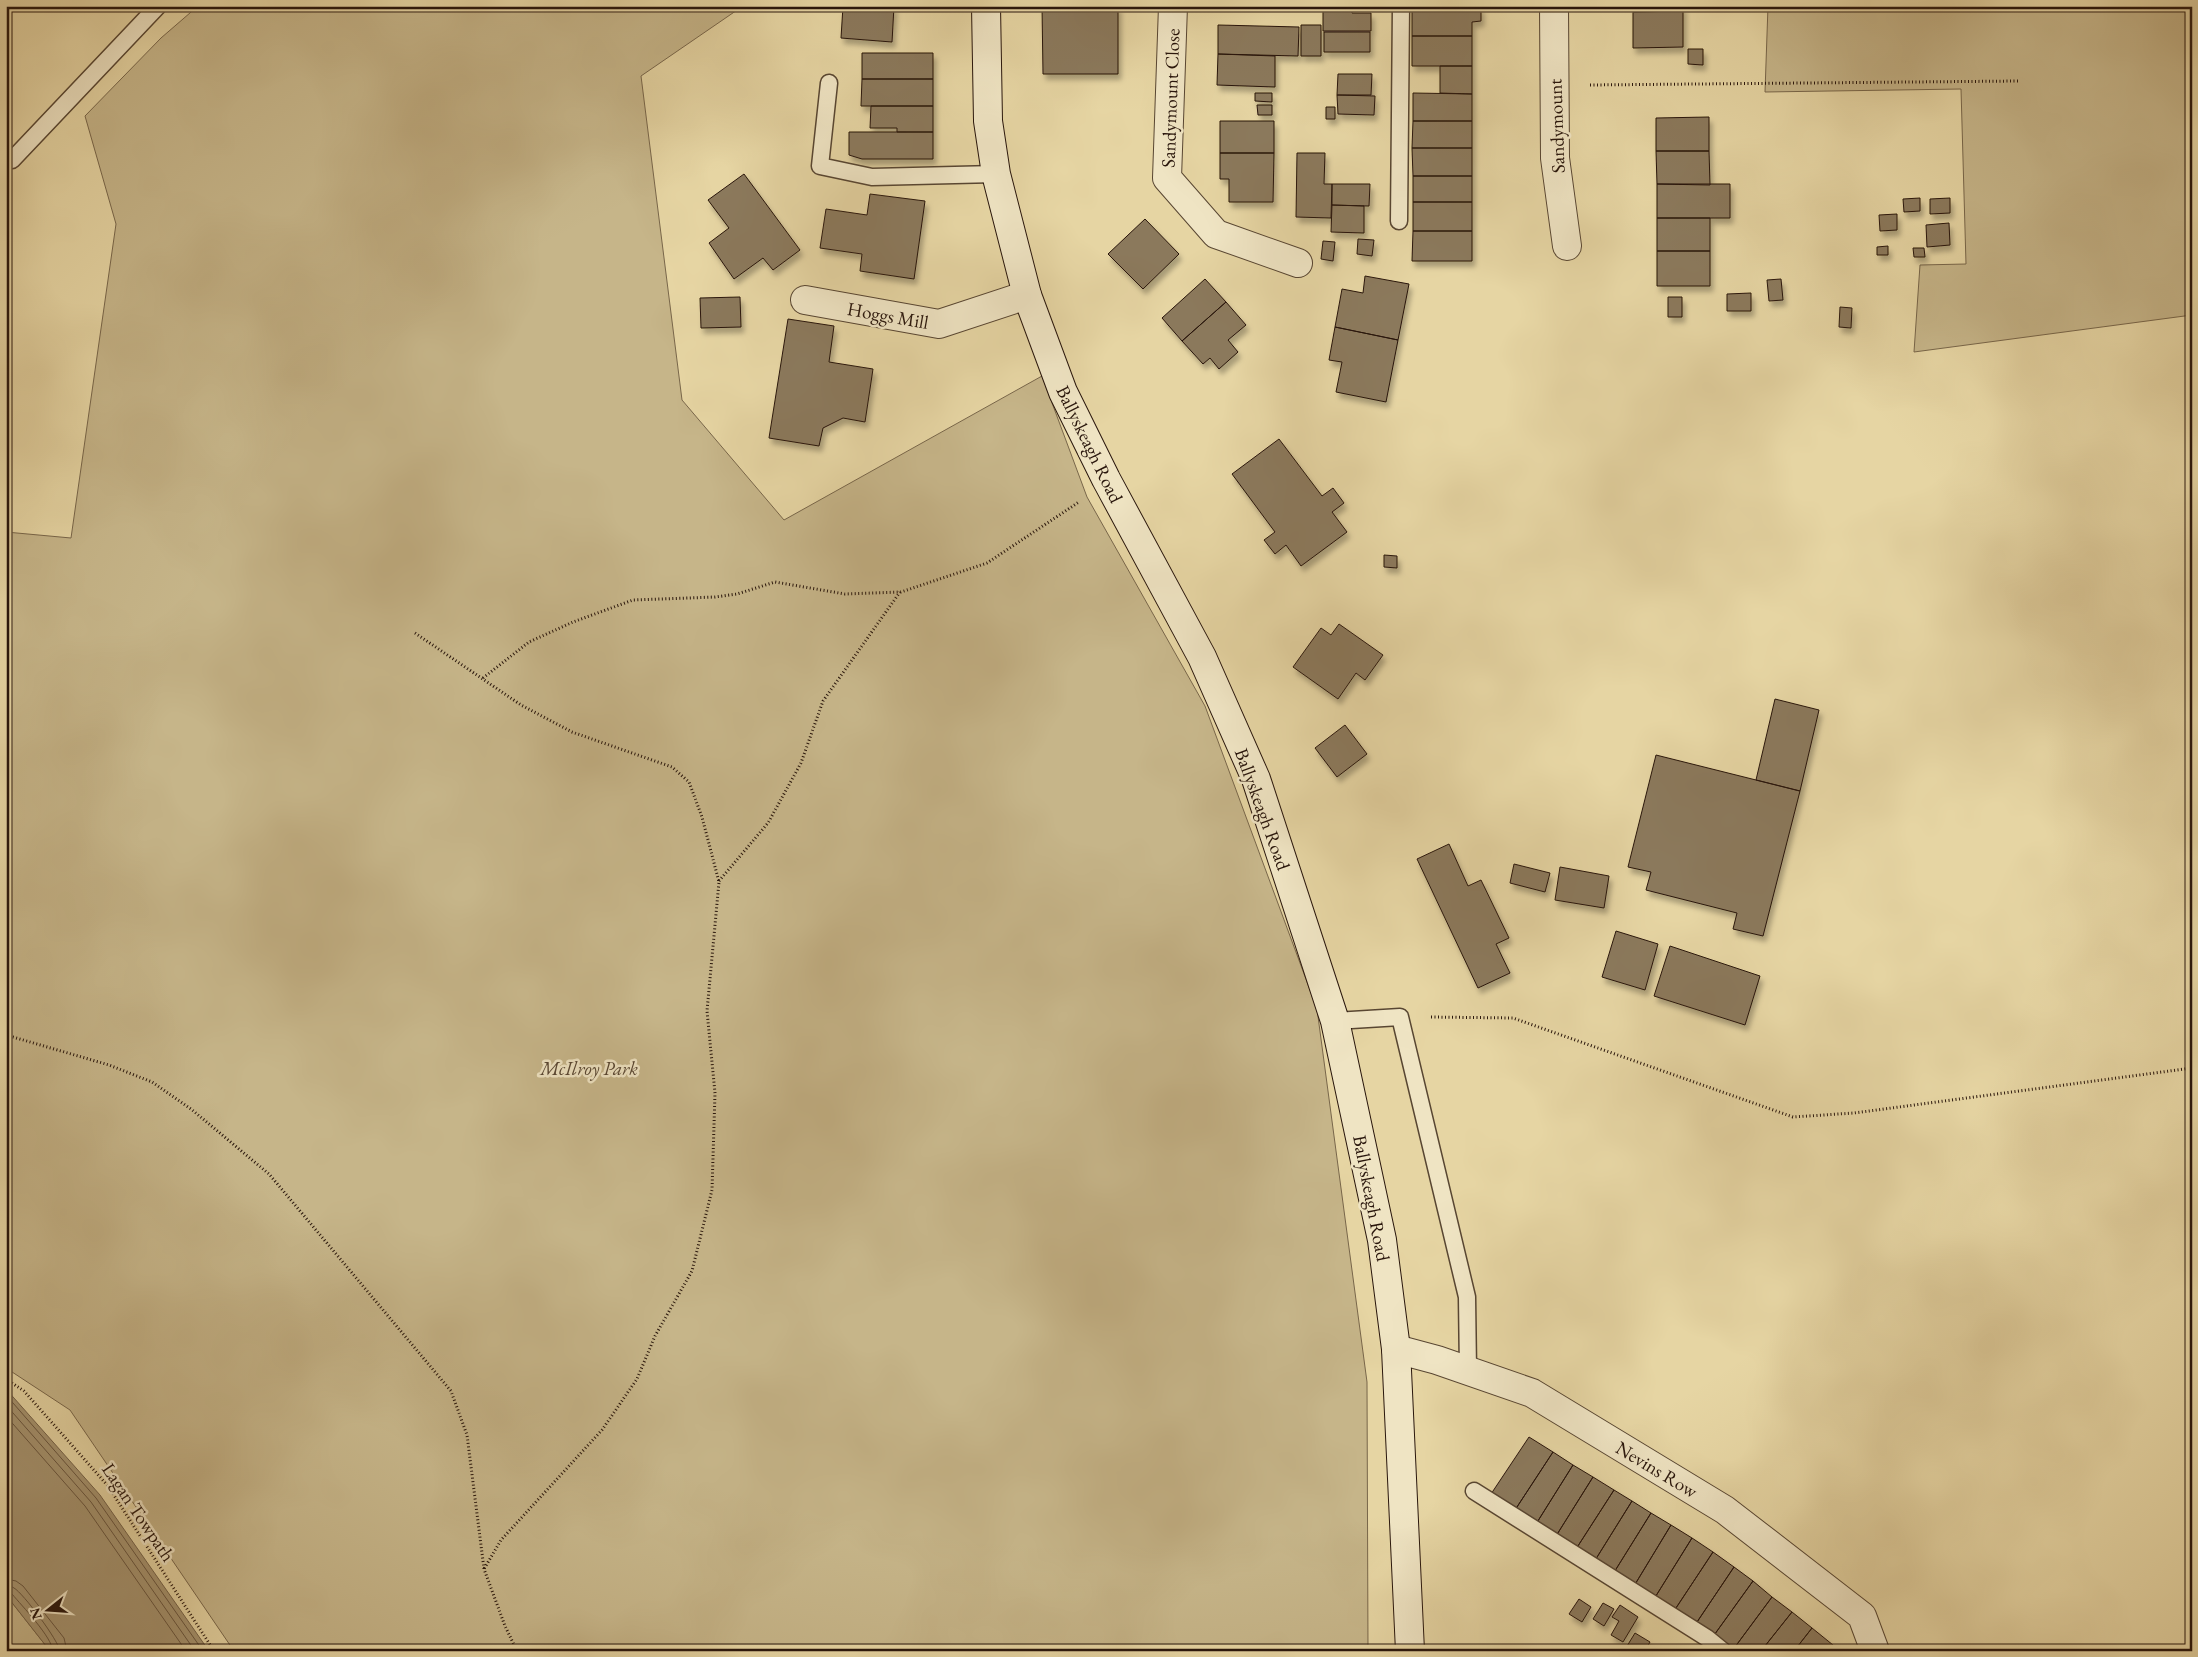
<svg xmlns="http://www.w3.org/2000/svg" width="2198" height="1657" font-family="'EB Garamond',serif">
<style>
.green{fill:#c6b589;stroke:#78664a}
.water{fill:#a69470;stroke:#746248}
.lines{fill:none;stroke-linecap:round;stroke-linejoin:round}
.shore{stroke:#68553e;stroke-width:1}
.building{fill:#8b795b;stroke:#29160c;filter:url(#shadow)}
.service-casing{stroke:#584632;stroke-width:19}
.minor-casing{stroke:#584632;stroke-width:30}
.secondary-casing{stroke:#29160c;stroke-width:30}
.path{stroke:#29160c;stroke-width:3;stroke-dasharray:1 2.5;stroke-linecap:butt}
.service{stroke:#efe4c3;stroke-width:16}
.minor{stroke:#efe4c3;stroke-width:28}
.secondary{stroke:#efe4c3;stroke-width:28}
.labels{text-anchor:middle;stroke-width:5;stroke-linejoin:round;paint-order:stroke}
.street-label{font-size:19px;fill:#29160c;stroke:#efe4c3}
.park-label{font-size:19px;font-style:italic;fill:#584632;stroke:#efe4c3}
</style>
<defs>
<filter id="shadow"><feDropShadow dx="3" dy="5.5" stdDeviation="2.5" flood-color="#0004"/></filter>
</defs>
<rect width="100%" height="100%" fill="#e6d5a3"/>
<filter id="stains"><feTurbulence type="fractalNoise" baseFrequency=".004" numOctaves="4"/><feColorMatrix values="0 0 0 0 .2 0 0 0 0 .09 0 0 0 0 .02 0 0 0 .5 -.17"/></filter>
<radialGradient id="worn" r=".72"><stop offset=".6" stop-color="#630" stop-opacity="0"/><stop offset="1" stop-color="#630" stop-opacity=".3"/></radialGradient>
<!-- green -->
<path class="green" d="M198,6H743L641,76L682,400L784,520L1042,376L1087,497L1205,706L1317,1009L1367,1382L1368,1651H234L70,1410L6,1368V532L71,538L116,224L85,116L161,38Z
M1768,6H2192V315L1914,352L1920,265L1966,264L1961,89L1765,92Z
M6,1595L50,1651H6Z"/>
<!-- water -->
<path class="water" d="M6,1389L100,1495L209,1651H50L6,1595Z"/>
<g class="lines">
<!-- shore -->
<path class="shore" d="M6,1395L96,1498L203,1651
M6,1405L91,1502L195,1651
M6,1416L85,1506L186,1651
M6,1579L16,1581L23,1586L64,1638L67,1651
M6,1586C10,1586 11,1586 14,1588C23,1593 59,1641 60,1651
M6,1593L12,1594C22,1606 52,1637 53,1651"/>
</g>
<!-- building -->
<path class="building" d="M843,6H894L892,42L841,38Z
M1042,6H1118V74H1043Z
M1323,6H1352V13H1371V31H1323Z
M1633,6H1683V11L1633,12Z
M1412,7H1481V21L1472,22V36H1412Z
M1683,11V47L1633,48V12Z
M1218,25L1299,27L1298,56L1218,54Z
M1301,25H1321V56H1301Z
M1324,32H1370V52H1324Z
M1412,36H1472V66H1412Z
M1688,49H1703V65L1688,64Z
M862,53H933V79H862Z
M1218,54L1275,56V87L1217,85Z
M1440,66H1472V94L1440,93Z
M1338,74H1372L1371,95H1337Z
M862,79H933V106H861Z
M1255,93H1272V102L1255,101Z
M1413,93L1472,94V121H1413Z
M1337,95L1375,96L1374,115L1338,114Z
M1257,105H1272V115H1258Z
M871,106H933V132H897V128H870Z
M1326,107H1335V119H1326Z
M1709,117V151H1656V118Z
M1220,121H1274V153H1220Z
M1413,121H1472V148H1412Z
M849,132H933V159H862L849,155Z
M1412,148H1472V176H1413Z
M1656,151H1709L1710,185L1657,184Z
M1220,153H1274L1273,202H1229V179H1220Z
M1297,153H1325L1324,184H1332L1331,218L1296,217Z
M744,174L800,250L773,270L763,258L734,279L709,243L729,228L708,200Z
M1413,176H1472V202H1413Z
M1332,184H1370L1369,206L1332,205Z
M1657,184H1730V218H1657Z
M870,194L925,201L914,279L860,271L862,254L820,248L826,209L867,215Z
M1920,198V211L1904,212L1903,199Z
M1950,198V213L1930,214V199Z
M1413,202H1472V231H1413Z
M1332,205L1364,206V233L1331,232Z
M1897,214V230L1880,231L1879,215Z
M1657,218H1710V251H1657Z
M1145,219L1179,254L1143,289L1108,254Z
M1949,223L1950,245L1927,247L1926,225Z
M1413,231H1472V261H1412Z
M1358,239L1374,240L1372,256L1357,254Z
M1323,241L1335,242L1333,261L1321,259Z
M1888,246V255H1877V247Z
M1913,248H1924L1925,257H1914Z
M1657,251H1710V286H1657Z
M1365,276L1409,284L1398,340L1335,327L1342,289L1363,293Z
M1205,279L1226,302L1182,341L1162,318Z
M1781,279L1783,300L1769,301L1767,280Z
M1751,293V311H1727V294Z
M740,297L741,327L701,328L700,298Z
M1668,297H1682V317H1668Z
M1226,302L1246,325L1228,340L1238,352L1219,369L1210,358L1203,364L1182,341Z
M1840,307L1852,308L1851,328L1839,327Z
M788,319L834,326L829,362L873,369L865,422L843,418L823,428L819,446L769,438Z
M1335,327L1398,340L1386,402L1336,392L1342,362L1329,360Z
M1279,439L1322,496L1333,488L1344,503L1332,512L1347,532L1301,566L1286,545L1275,554L1264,540L1275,532L1232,474Z
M1384,555L1397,556V568L1384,567Z
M1339,624L1383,655L1365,680L1356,673L1338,699L1293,667L1321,628L1331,635Z
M1775,699L1819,710L1800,791L1756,780Z
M1345,725L1367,754L1337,777L1315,748Z
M1656,755L1800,791L1763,936L1733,929L1737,913L1646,890L1651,872L1628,867Z
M1449,844L1468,886L1481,880L1509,938L1496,944L1510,973L1478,988L1417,859Z
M1514,864L1550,873L1545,892L1510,883Z
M1560,867L1609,876L1604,908L1555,900Z
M1616,931L1658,944L1645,990L1602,977Z
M1670,946L1760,976L1745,1025L1654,996Z
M1529,1437L1553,1452L1515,1510L1491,1494Z
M1553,1452L1573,1465L1536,1524L1515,1510Z
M1573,1465L1593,1477L1556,1536L1536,1524Z
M1593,1477L1614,1490L1576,1549L1556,1536Z
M1614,1490L1632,1501L1594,1562L1576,1549Z
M1632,1501L1651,1513L1613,1574L1594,1562Z
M1651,1513L1671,1525L1634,1586L1613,1574Z
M1671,1525L1692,1538L1654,1599L1634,1586Z
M1692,1538L1713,1552L1674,1611L1654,1599Z
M1713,1552L1734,1567L1695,1625L1674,1611Z
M1734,1567L1753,1581L1712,1638L1695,1625Z
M1753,1581L1772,1597L1732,1651H1729L1712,1638Z
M1772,1597L1792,1612L1761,1651H1732Z
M1579,1599L1591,1607L1582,1622L1569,1614Z
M1603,1603L1614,1609L1604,1626L1593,1619Z
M1620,1605L1638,1617L1623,1642L1611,1635L1619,1621L1612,1617Z
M1792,1612L1812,1628L1794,1651H1761Z
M1812,1628L1833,1645L1829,1651H1794Z
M1635,1633L1650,1642L1645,1651H1624Z"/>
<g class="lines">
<defs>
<path id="service" d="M829,83L820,166L872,177L996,174
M12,160L158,6
M1399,221L1401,6
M1335,1021L1400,1017L1467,1297L1468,1371
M1474,1491L1707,1638L1723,1651"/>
<path id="minor" d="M1173,6L1167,178L1216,234L1298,263
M1554,6L1555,158L1567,246
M805,300L939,324L1027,295
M1396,1349L1437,1360L1532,1393L1725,1510L1862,1616L1875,1651"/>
<path id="secondary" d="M986,6L988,121L996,174L1027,295L1063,392L1106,479L1202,657L1256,779L1335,1021L1382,1240L1396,1349L1410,1651"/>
</defs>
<!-- service casing -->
<use href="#service" class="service-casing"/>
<!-- minor casing -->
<use href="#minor" class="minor-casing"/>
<!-- secondary casing -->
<use href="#secondary" class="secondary-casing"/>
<!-- path -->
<path class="path" d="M1590,85L2019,81
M415,633L521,705L572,732L672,767L689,782L702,817L719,882L707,1011L715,1093L712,1190L692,1271L655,1336L637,1379L602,1430L501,1540L484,1569
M483,678L529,642L573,622L633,600L715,597L737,594L775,582L845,594L901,592L987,563L1079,502
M719,881L768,823L801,763L823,701L900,592
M1431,1017L1513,1018L1793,1117L1854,1113L2192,1068
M6,1035L109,1065L152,1082L191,1109L269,1174L451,1391L467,1435L484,1569L505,1626L517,1651
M6,1379L24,1391L108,1486L214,1651
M1285,1651L1287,1648L1376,1650"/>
<!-- service -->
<use href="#service" class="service"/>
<!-- minor -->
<use href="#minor" class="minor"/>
<!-- secondary -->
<use href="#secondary" class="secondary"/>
</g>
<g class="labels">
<!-- street labels -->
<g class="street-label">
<text transform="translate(1170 98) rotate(-88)" y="7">Sandymount Close</text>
<text transform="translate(1556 126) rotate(-92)" y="7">Sandymount</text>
<text transform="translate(888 315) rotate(10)" y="7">Hoggs Mill</text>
<text transform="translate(1090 444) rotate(64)" y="7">Ballyskeagh Road</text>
<text transform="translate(1263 809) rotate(70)" y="7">Ballyskeagh Road</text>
<text transform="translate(1372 1198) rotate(79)" y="7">Ballyskeagh Road</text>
<text transform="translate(1657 1469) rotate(31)" y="7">Nevins Row</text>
<text transform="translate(139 1512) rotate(56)" y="7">Lagan Towpath</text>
</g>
<!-- park labels -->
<g class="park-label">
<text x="589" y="1075">McIlroy Park</text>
</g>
</g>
<!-- margin -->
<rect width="2198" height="1657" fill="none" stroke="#e6d5a3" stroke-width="25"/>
<rect x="8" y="8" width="2183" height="1642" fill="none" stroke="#29160c" stroke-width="2.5"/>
<rect x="12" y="12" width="2173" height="1632" fill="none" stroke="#29160c"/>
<!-- north arrow -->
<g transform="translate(48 1610) rotate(253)" stroke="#efe4c3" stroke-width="4" paint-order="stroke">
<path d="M0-4L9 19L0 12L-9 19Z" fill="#29160c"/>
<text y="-8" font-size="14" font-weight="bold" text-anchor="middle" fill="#29160c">N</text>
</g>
<rect width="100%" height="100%" filter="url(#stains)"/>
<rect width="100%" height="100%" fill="url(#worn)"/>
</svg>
